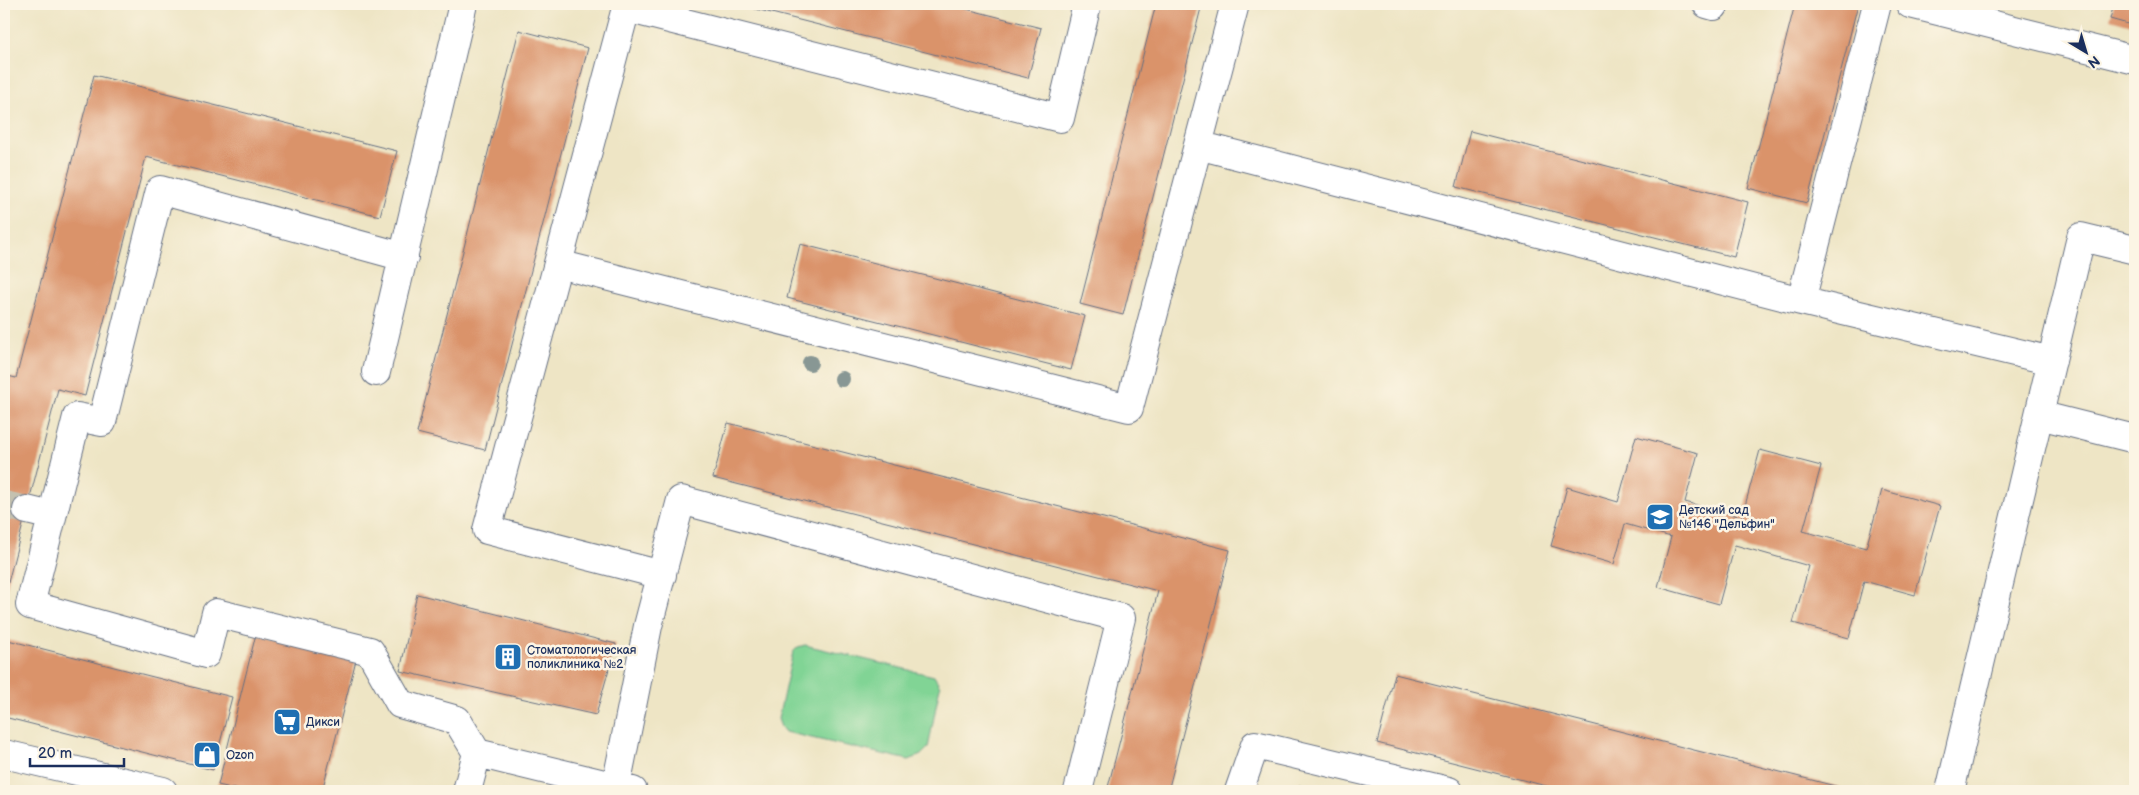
<svg xmlns="http://www.w3.org/2000/svg" width="2139" height="795" font-family="'Balsamiq Sans',sans-serif">
<style>
.green{fill:#81d495;stroke:#4e827a}
.building{fill:#da936b}
.lines{fill:none;stroke-linecap:round;stroke-linejoin:round}
.minor-tunnel{stroke:#c4c1b0;stroke-width:28;stroke-dasharray:28 14;stroke-linecap:butt}
.minor-casing{stroke:#656f82;stroke-width:30}
.minor{stroke:#fff;stroke-width:28}
.tree{fill:#889794}
.labels{text-anchor:middle;stroke-width:5;stroke-linejoin:round;paint-order:stroke}
.poi-label{font-size:12px;fill:#1b2f5e;stroke:#fcf5e5;text-anchor:start}
</style>
<rect width="100%" height="100%" fill="#fcf5e5"/>
<filter id="ink" filterUnits="userSpaceOnUse"><feTurbulence type="fractalNoise" baseFrequency=".02" numOctaves="2"/><feDisplacementMap in="SourceGraphic" scale="10" xChannelSelector="R" yChannelSelector="G"/><feConvolveMatrix kernelMatrix="1 2 1 2 8 2 1 2 1" color-interpolation-filters="sRGB"/></filter>
<filter id="wash" filterUnits="userSpaceOnUse"><feTurbulence type="fractalNoise" baseFrequency=".0096" numOctaves="4" result="noise"/><feDisplacementMap in="SourceGraphic" scale="20" xChannelSelector="R" yChannelSelector="G"/><feGaussianBlur stdDeviation="1.12" result="paint"/><feColorMatrix in="noise" values="0 0 0 0 0 0 0 0 0 0 0 0 0 0 0 0 0 1.4 0 .05"/><feComposite in="paint" operator="in"/></filter>
<g filter="url(#wash)">
<rect width="100%" height="100%" fill="#eee5c5"/>
<!-- green -->
<path class="green" d="M805,645L934,676L940,686L928,748L921,755L909,760L785,732L781,727L778,719L793,652L798,647Z"/>
<g id="blocks">
<!-- building -->
<path class="building" d="M736,4H947L1041,28L1028,78Z
M1156,4H1202L1123,315L1080,304Z
M1795,4H1858L1807,203L1748,188Z
M2114,4H2135V26L2110,19Z
M519,30L588,48L485,450L417,433Z
M94,75L397,151L380,216L146,157L85,396L58,389L4,598V375L16,378Z
M1470,131L1748,202L1734,257L1456,187Z
M800,244L1085,316L1071,370L787,298Z
M728,423L1230,550L1168,791H1107L1158,591L713,478Z
M1636,436L1698,453L1685,502L1742,517L1760,450L1821,466L1803,531L1866,548L1882,490L1940,506L1915,595L1864,581L1849,638L1793,623L1809,566L1735,545L1719,604L1658,587L1671,537L1625,524L1614,564L1551,546L1567,487L1618,502Z
M417,594L616,644L596,715L400,671Z
M256,634L356,660L322,791H244L218,785Z
M4,639L232,697L213,770L4,717Z
M1395,674L1855,791H1566L1377,743Z
M1299,785L1320,791H1297Z"/>
</g>
</g>
<g filter="url(#ink)">
<use href="#blocks" fill-opacity="0" stroke="#656f82" stroke-width="1"/>
<g class="lines">
<!-- minor-tunnel -->
<path class="minor-tunnel" d="M4,505L27,510"/>
<defs>
<path id="minor" d="M1707,4L1714,6L1715,4
M1910,4L2135,60
M1198,145L1801,301L1877,4
M404,257L160,190L102,422L77,417L30,605L206,654L216,613L370,651L400,704L457,720L477,753
M558,264L1129,408L1235,4
M1801,301L2052,361
M376,372L463,4
M2039,415L2135,439
M27,510L52,516
M662,575L487,530L626,8L1060,118L1087,4
M4,754L163,791
M616,786L648,626L681,500L1121,618L1078,791
M467,791L477,753L633,791
M1239,791L1255,745L1449,791
M1950,791L2081,237L2135,250"/>
</defs>
<!-- minor casing -->
<use href="#minor" class="minor-casing"/>
<!-- minor -->
<use href="#minor" class="minor"/>
</g>
<!-- trees -->
<g class="tree">
<circle cx="810" cy="363" r="8"/>
<circle cx="842" cy="379" r="8"/>
</g>
</g>
<!-- icons -->
<defs>
<symbol id="school-square" viewBox="-11 -11 22 22"><rect x="-9" y="-9" width="18" height="18" rx="4" fill="#1f6fb2" stroke="#fcf5e5"/><path d="M0-5L7-2L0 1L-7-2ZM-4 1L0 2.5L4 1V4Q0 6-4 4Z" fill="#fff"/></symbol>
<symbol id="building-square" viewBox="-11 -11 22 22"><rect x="-9" y="-9" width="18" height="18" rx="4" fill="#1f6fb2" stroke="#fcf5e5"/><path d="M-4-6H4V6H1V3H-1V6H-4ZM-2.5-4.3h1.7v1.8h-1.7ZM.8-4.3h1.7v1.8H.8ZM-2.5-1h1.7V.8h-1.7ZM.8-1h1.7V.8H.8Z" fill="#fff"/></symbol>
<symbol id="supermarket-square" viewBox="-11 -11 22 22"><rect x="-9" y="-9" width="18" height="18" rx="4" fill="#1f6fb2" stroke="#fcf5e5"/><path d="M-6-5.5h2.5l.6 2H6L4.5 2H-2.5L-4.4-4H-6ZM-1.5 3.2a1.3 1.3 0 1 0 .1 0ZM3 3.2a1.3 1.3 0 1 0 .1 0Z" fill="#fff"/></symbol>
<symbol id="shop-square" viewBox="-11 -11 22 22"><rect x="-9" y="-9" width="18" height="18" rx="4" fill="#1f6fb2" stroke="#fcf5e5"/><path d="M-5-2.5h2.3a2.7 3.5 0 0 1 5.4 0H5L5.5 6h-11ZM-1.5-2.5h3a1.5 2.3 0 0 0-3 0Z" fill="#fff"/></symbol>
</defs>
<g fill-rule="evenodd">
<use href="#school-square" x="1644" y="501" width="32" height="32"/>
<use href="#building-square" x="492" y="641" width="32" height="32"/>
<use href="#supermarket-square" x="271" y="706" width="32" height="32"/>
<use href="#shop-square" x="191" y="739" width="32" height="32"/>
</g>
<g class="labels">
<!-- poi labels -->
<g class="poi-label">
<text x="1679" y="514">Детский сад<tspan x="1679" dy="14">№146 "Дельфин"</tspan></text>
<text x="527" y="654">Стоматологическая<tspan x="527" dy="14">поликлиника №2</tspan></text>
<text x="306" y="726">Дикси</text>
<text x="226" y="759">Ozon</text>
</g>
</g>
<!-- margin -->
<rect width="2139" height="795" fill="none" stroke="#fcf5e5" stroke-width="20"/>
<!-- north arrow -->
<g transform="translate(2086 52) rotate(142)" stroke="#fcf5e5" stroke-width="4" paint-order="stroke">
<path d="M0-4L9 19L0 12L-9 19Z" fill="#1b2f5e"/>
<text y="-8" font-size="14" font-weight="bold" text-anchor="middle" fill="#1b2f5e">N</text>
</g>
<!-- scale -->
<path d="M30 758v8h94v-8" fill="none" stroke="#1b2f5e" stroke-width="2.5"/>
<text x="38" y="758" font-size="15" fill="#1b2f5e" stroke="#fcf5e5" stroke-width="4" paint-order="stroke">20 m</text>
</svg>
